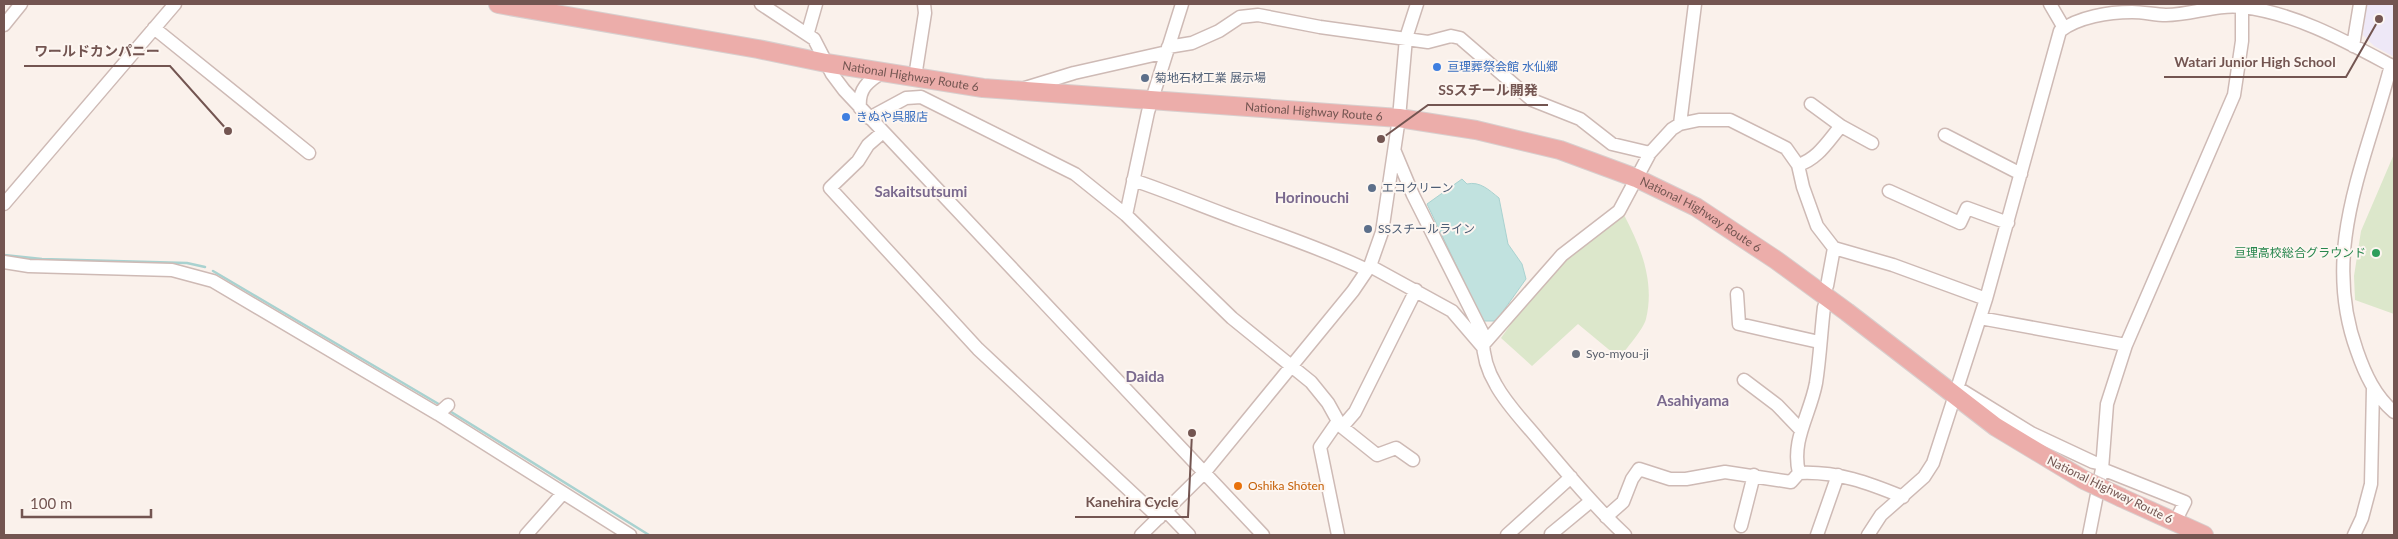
<svg xmlns="http://www.w3.org/2000/svg" width="2398" height="539" font-family="Lato,'Noto Sans JP',sans-serif">
<style>
.education{fill:#eee8f7}
.green{fill:#dce7cb}
.water{fill:#c1e2df;stroke:#a9d2d0}
.lines{fill:none;stroke-linecap:round;stroke-linejoin:round}
.stream{stroke:#a9d2d0;stroke-width:2.5}
.minor-casing{stroke:#cebab5;stroke-width:15}
.highway-casing{stroke:#d8cfce;stroke-width:20}
.minor{stroke:#fff;stroke-width:12}
.highway{stroke:#ecadaa;stroke-width:18}
.highway-bridge-casing{stroke:#d8cfce;stroke-width:20;stroke-linecap:butt}
.highway-bridge{stroke:#ecadaa;stroke-width:18}
.shop-dot{fill:#3f7fe0;stroke:#fdf6f1;stroke-width:2}
.service-dot{fill:#5c6f8a;stroke:#fdf6f1;stroke-width:2}
.leisure-dot{fill:#2e9e5b;stroke:#fdf6f1;stroke-width:2}
.worship-dot{fill:#6b7280;stroke:#fdf6f1;stroke-width:2}
.food-dot{fill:#e8710a;stroke:#fdf6f1;stroke-width:2}
.labels{text-anchor:middle;stroke-width:4;stroke-linejoin:round;paint-order:stroke}
.shop-label{font-size:12px;fill:#366cbe;stroke:#fdf6f1;text-anchor:start}
.street-label{font-size:12px;fill:#735551;stroke:#fdf6f1}
.service-label{font-size:12px;fill:#4e5e75;stroke:#fdf6f1;text-anchor:start}
.leisure-label{font-size:12px;fill:#27864d;stroke:#fdf6f1;text-anchor:end}
.worship-label{font-size:12px;fill:#5b616d;stroke:#fdf6f1;text-anchor:start}
.food-label{font-size:12px;fill:#c56008;stroke:#fdf6f1;text-anchor:start}
.quarter-label{font-size:15px;font-weight:bold;fill:#7a698e;stroke:#fdf6f1}
.leader{fill:none;stroke:#735551;stroke-width:2}
.callout-dot{fill:#735551;stroke:#fdf6f1;stroke-width:2}
.callout-label{font-size:14px;text-anchor:middle;font-weight:bold;fill:#735551;stroke:#fdf6f1;stroke-width:4;stroke-linejoin:round;paint-order:stroke}
</style>
<rect width="100%" height="100%" fill="#faf1eb"/>
<!-- education -->
<path class="education" d="M2366,4H2394V57L2374,46L2363,35Z"/>
<!-- green -->
<path class="green" d="M2394,154V314L2355,300L2354,276L2361,231Z
M1624,215C1641,247 1655,282 1646,319C1643,330 1626,349 1619,358L1578,324L1532,366L1501,338L1528,300L1575,250Z"/>
<!-- water -->
<path class="water" d="M1462,179L1467,184C1480,181 1489,190 1499,198L1508,244L1522,264L1526,279L1496,321H1483L1427,204Z"/>
<g class="lines">
<!-- stream -->
<path class="stream" d="M4,255L42,259L187,263L205,267
M213,271L442,406
M448,410L649,535"/>
<defs>
<path id="minor" d="M761,4L814,39L832,74L844,90L1263,535
M2050,4L2064,28
M4,25L21,4
M154,28L309,153
M808,32L816,4
M2353,46L2360,4
M1168,47L1192,43L1219,31L1240,17L1258,15L1320,27L1428,42L1451,36L1460,38L1532,100L1580,119L1612,144L1650,153
M2391,65C2366,162 2320,250 2357,351C2365,374 2375,396 2394,412
M915,77L925,13L924,4
M1025,88L1074,73L1167,52
M860,108C858,89 868,81 883,72
M869,118L906,98L921,97L1075,174L1126,215L1232,318L1311,382L1328,403L1338,421L1320,447L1338,535
M1680,124L1695,4
M1841,126L1872,143
M883,132L868,145L858,161L830,188L978,349L1159,518
M1945,135L2021,174
M1395,152L1413,195L1483,334C1482,352 1487,370 1496,385C1507,405 1524,422 1538,439C1566,472 1594,506 1625,535
M1798,165C1818,159 1828,141 1841,126L1811,104
M1133,180C1169,192 1204,207 1240,220C1283,236 1326,250 1367,270
M1889,191L1960,223L1967,208L2008,223
M4,204L175,4
M1126,215L1148,112L1182,4
M4,262L29,266L172,270L213,281L438,414L630,535
M1370,266L1452,311L1482,346
M1827,286L1834,248
M1737,294L1739,324L1819,342
M1980,318L2126,345
M1482,346L1562,255L1619,211L1650,153L1672,129L1680,124L1699,120H1730L1786,148L1798,165L1803,187L1817,226L1834,248L1893,265L1986,299
M1744,380L1777,405L1800,429
M1958,388L2031,433L2093,462L2102,464
M438,414L448,405
M1338,421L1342,427L1355,412L1416,290
M1342,427L1377,455L1396,448L1413,460
M2102,469L2185,502L2175,522
M1799,473C1791,440 1810,415 1816,383C1820,358 1821,332 1824,307
M1166,511L1189,535
M1606,517L1623,502L1632,479L1639,469L1670,479H1686L1725,472L1791,482L1799,473C1837,471 1869,483 1903,497
M1741,526L1754,475
M1551,534L1591,501
M526,535L563,493
M1141,535L1204,473L1353,291L1370,266L1382,232L1399,118L1406,38L1417,4
M1507,535L1571,477
M1817,535L1838,475
M1868,535L1881,515L1924,477L1933,463L1986,299L2060,31C2078,17 2109,12 2132,12C2144,12 2155,15 2166,15C2192,15 2216,4 2242,7C2296,13 2347,42 2394,67
M2089,535L2102,469L2107,404L2126,345L2234,95L2242,41V7
M2354,535L2362,518L2371,484L2373,388"/>
<g id="highway">
<path id="s1" d="M498,4L758,49L826,63L983,88L1399,118L1476,130L1560,150L1636,178L1696,207L1776,260L1847,312L1996,427L2084,480"/>
<path d="M2122,498L2204,535"/>
</g>
</defs>
<!-- minor casing -->
<use href="#minor" class="minor-casing"/>
<!-- highway casing -->
<use href="#highway" class="highway-casing"/>
<!-- minor -->
<use href="#minor" class="minor"/>
<!-- highway -->
<use href="#highway" class="highway"/>
<defs>
<path id="highway-bridge" d="M2084,480L2122,498"/>
</defs>
<!-- highway-bridge casing -->
<use href="#highway-bridge" class="highway-bridge-casing"/>
<!-- highway-bridge -->
<use href="#highway-bridge" class="highway-bridge"/>
</g>
<!-- markers -->
<g class="shop-dot">
<circle cx="1437" cy="67" r="5"/>
<circle cx="846" cy="117" r="5"/>
</g>
<g class="service-dot">
<circle cx="1145" cy="78" r="5"/>
<circle cx="1372" cy="188" r="5"/>
<circle cx="1368" cy="229" r="5"/>
</g>
<circle class="leisure-dot" cx="2376" cy="253" r="5"/>
<circle class="worship-dot" cx="1576" cy="354" r="5"/>
<circle class="food-dot" cx="1238" cy="486" r="5"/>
<g class="labels">
<!-- shop labels -->
<g class="shop-label">
<text x="1447" y="71">亘理葬祭会館 水仙郷</text>
<text x="856" y="121">きぬや呉服店</text>
</g>
<!-- street labels -->
<g class="street-label">
<text dy="4" stroke="none"><textPath href="#s1" startOffset="419">National Highway Route 6</textPath></text>
<text dy="4" stroke="none"><textPath href="#s1" startOffset="824">National Highway Route 6</textPath></text>
<text dy="4" stroke="none"><textPath href="#s1" startOffset="1229">National Highway Route 6</textPath></text>
<text transform="translate(2110 490) rotate(26)" y="4">National Highway Route 6</text>
</g>
<!-- service labels -->
<g class="service-label">
<text x="1155" y="82">菊地石材工業 展示場</text>
<text x="1382" y="192">エコクリーン</text>
<text x="1378" y="233">SSスチールライン</text>
</g>
<!-- leisure labels -->
<g class="leisure-label">
<text x="2366" y="257">亘理高校総合グラウンド</text>
</g>
<!-- worship labels -->
<g class="worship-label">
<text x="1586" y="358">Syo-myou-ji</text>
</g>
<!-- food labels -->
<g class="food-label">
<text x="1248" y="490">Oshika Shōten</text>
</g>
<!-- quarter labels -->
<g class="quarter-label">
<text x="921" y="197">Sakaitsutsumi</text>
<text x="1312" y="203">Horinouchi</text>
<text x="1145" y="382">Daida</text>
<text x="1693" y="406">Asahiyama</text>
</g>
</g>
<!-- callouts -->
<path class="leader" d="M228 131L170 66H24M2379 19L2346 77H2164M1381 139L1428 105H1548M1192 433L1188 517H1075"/>
<g class="callout-dot">
<circle cx="228" cy="131" r="5"/>
<circle cx="2379" cy="19" r="5"/>
<circle cx="1381" cy="139" r="5"/>
<circle cx="1192" cy="433" r="5"/>
</g>
<g class="callout-label">
<text x="97" y="56">ワールドカンパニー</text>
<text x="2255" y="67">Watari Junior High School</text>
<text x="1488" y="95">SSスチール開発</text>
<text x="1132" y="507">Kanehira Cycle</text>
</g>
<!-- border -->
<rect width="2398" height="539" fill="none" stroke="#735551" stroke-width="10"/>
<!-- scale -->
<path d="M22 509v8h129v-8" fill="none" stroke="#735551" stroke-width="2.5"/>
<text x="30" y="509" font-size="15" fill="#735551" stroke="#fdf6f1" stroke-width="4" paint-order="stroke">100 m</text>
</svg>
